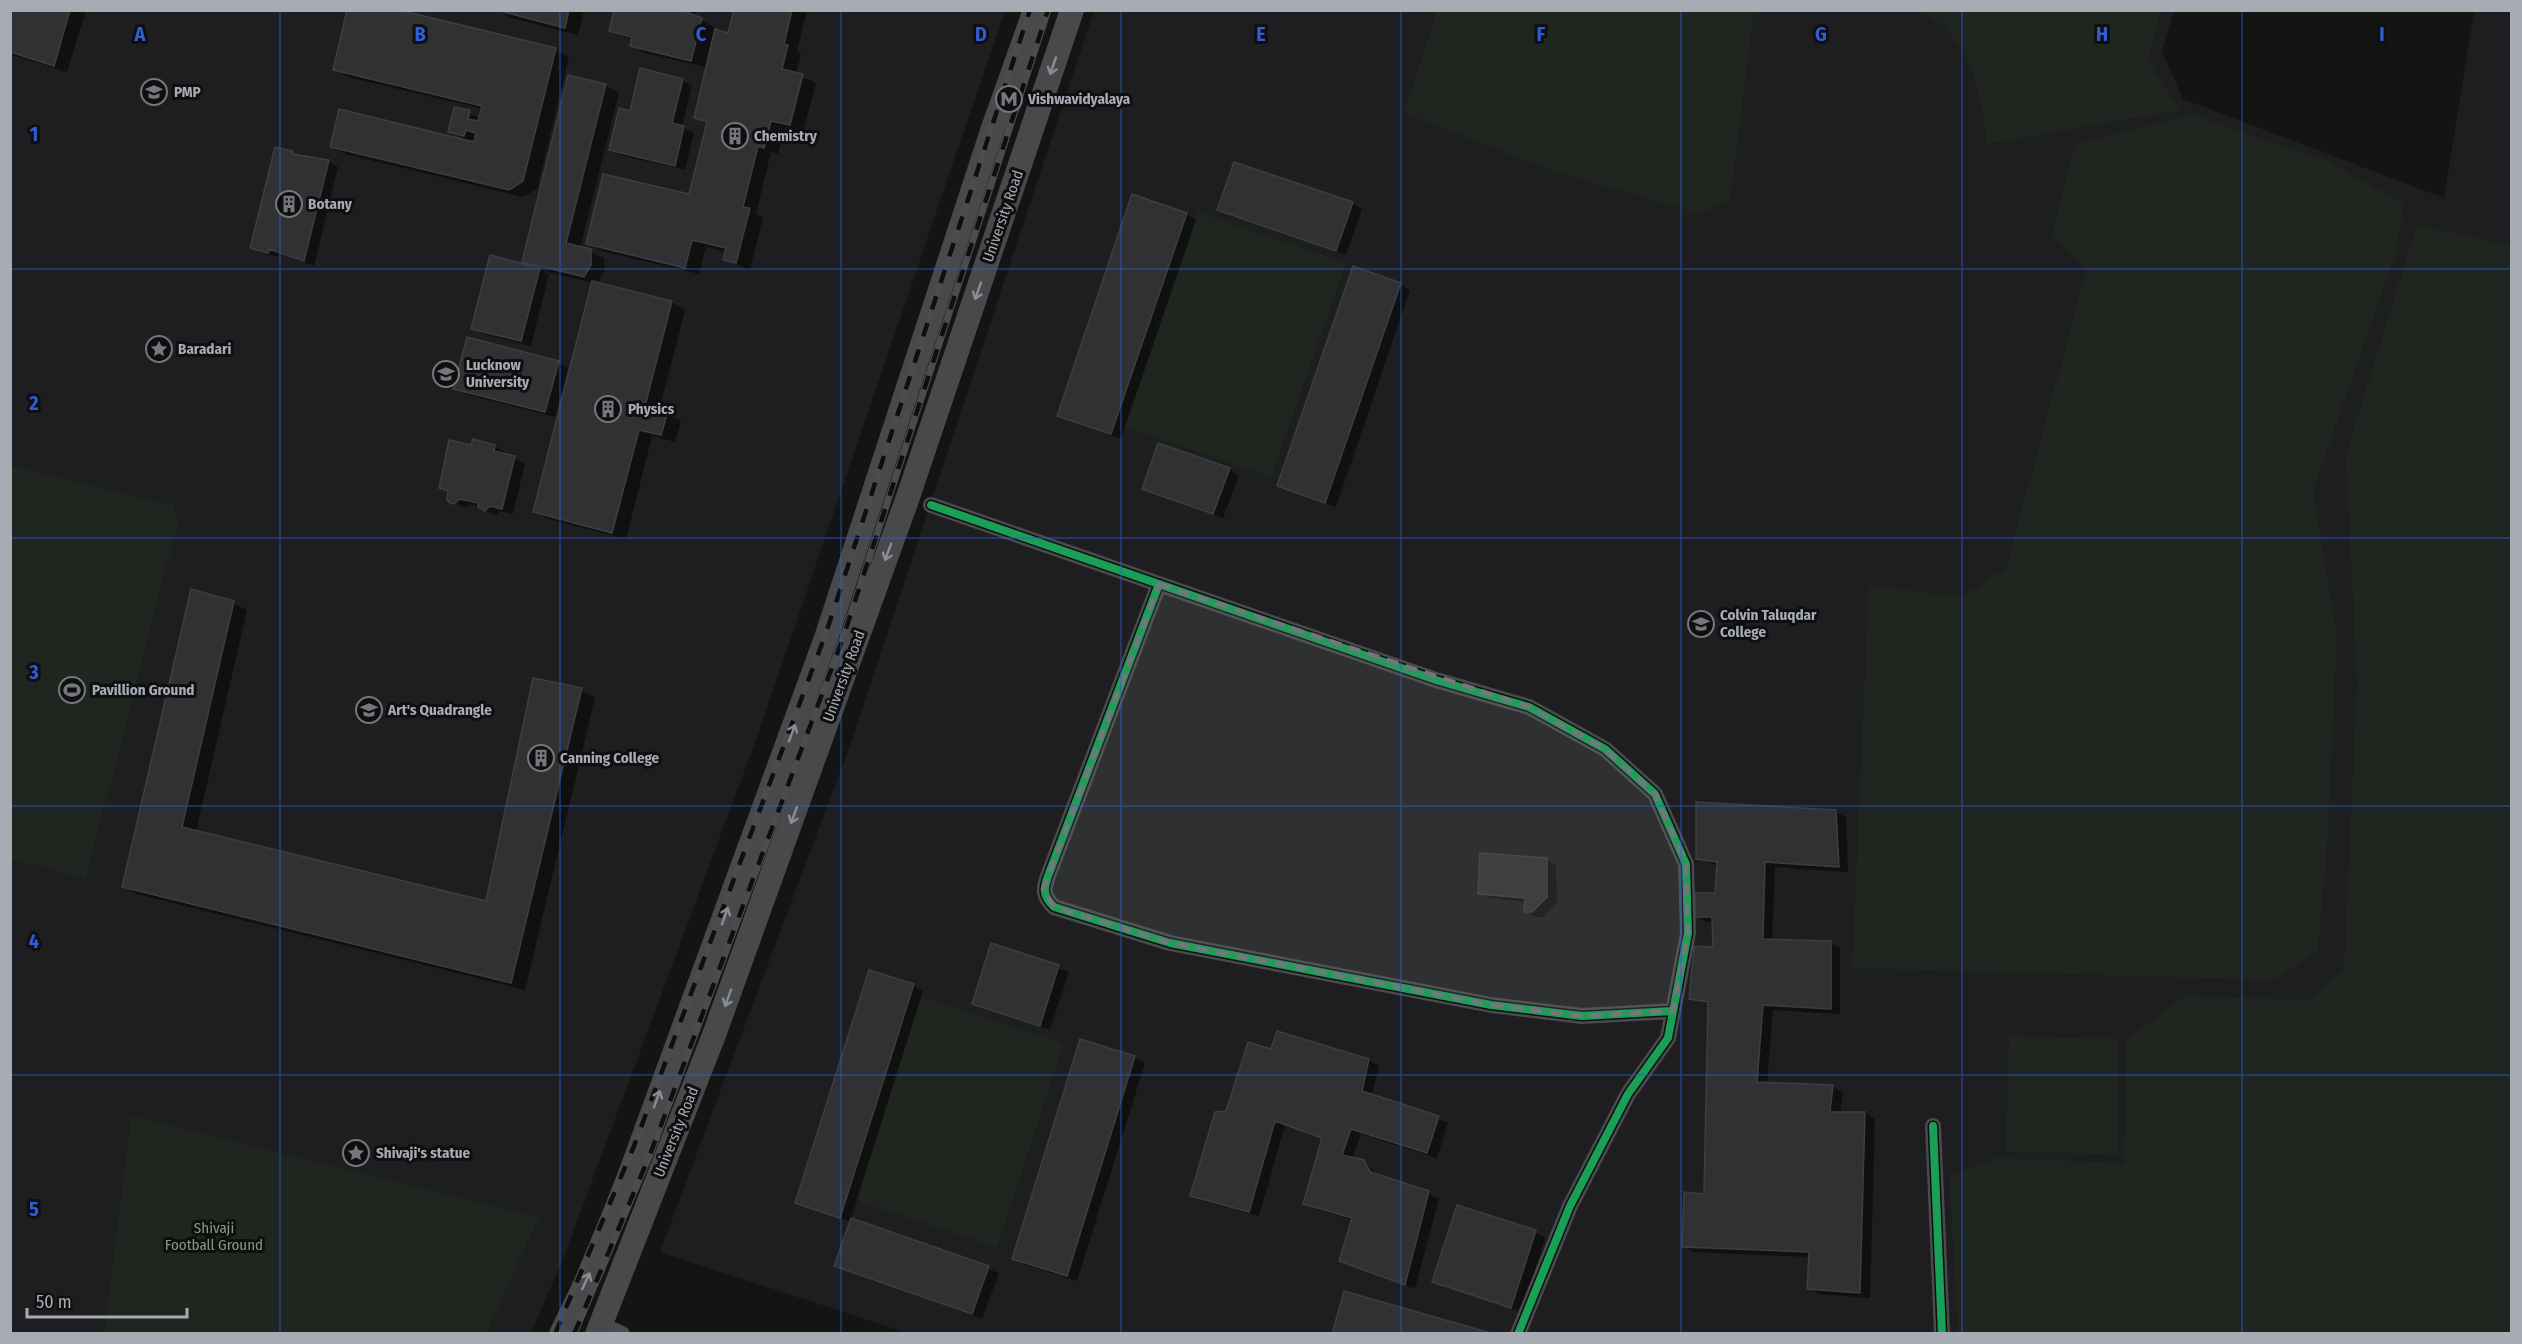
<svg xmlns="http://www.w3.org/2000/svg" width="2522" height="1344" font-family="'Fira Sans Condensed',sans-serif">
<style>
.built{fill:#1e1e20}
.green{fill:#1f251f}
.shadow{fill:#0007}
.building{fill:#303132;stroke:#3d3e41;stroke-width:1.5}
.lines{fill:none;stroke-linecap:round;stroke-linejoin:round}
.minor{stroke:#494a4d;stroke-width:16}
.secondary{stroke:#48494b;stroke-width:24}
.rail-casing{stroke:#4a4c4e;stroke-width:7}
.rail{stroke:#0f0f10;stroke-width:4.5;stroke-dasharray:14;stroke-linecap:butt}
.cycleway-casing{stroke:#0f0f10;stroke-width:11}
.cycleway{stroke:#1a9f57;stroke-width:8}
.oneway{stroke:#8a8e94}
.marked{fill:#74777c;fill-opacity:0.2;stroke:#74777c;stroke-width:4.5;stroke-dasharray:12 8;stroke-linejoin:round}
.grid{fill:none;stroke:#325cd3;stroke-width:1.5;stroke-opacity:0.55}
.labels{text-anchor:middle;stroke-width:6;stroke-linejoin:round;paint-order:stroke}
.poi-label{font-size:15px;font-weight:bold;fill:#a7acb4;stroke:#0f0f10;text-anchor:start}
.street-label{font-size:15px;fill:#a7acb4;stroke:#0f0f10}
.park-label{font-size:15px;fill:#819d80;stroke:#0f0f10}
.grid-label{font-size:20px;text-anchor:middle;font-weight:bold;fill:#325cd3;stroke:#0f0f10;stroke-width:6;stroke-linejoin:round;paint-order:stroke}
</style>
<rect width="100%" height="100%" fill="#141415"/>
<!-- built -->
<path class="built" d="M10,11H1005L757,737L563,1259L531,1333H11Z
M1094,11H2174L2162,51L2183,99L2444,198L2474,11H2511V1333L910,1334L660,1252L851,743Z"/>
<!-- green -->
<path class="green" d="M1437,11H1754L1730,199L1700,214L1550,170L1404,113Z
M1923,11H2160L2148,60L2180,110L1987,144C1980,89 1974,44 1923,11Z
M2191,114L2329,162L2404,204L2395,255L2313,491L2337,637L2327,847L2318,952L2274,980L1852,968L1869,585L1962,597L2006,568L2087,268L2052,234L2074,145Z
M1198,212L1346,263L1271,477L1123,426Z
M2417,225L2511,245V1333H1958L1949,1176L1997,1158L2124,1163L2127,1039L2185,996L2309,1000L2344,969L2357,685L2346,454Z
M11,466L173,505L178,522L86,878L11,859Z
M921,997L1064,1043L997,1247L854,1200Z
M2009,1036L2118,1039V1155L2006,1151Z
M131,1116L539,1217L486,1333H104Z"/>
<!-- shadow -->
<path class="shadow" d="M10,10H86L67,72L10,54Z
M498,10H584L578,35L511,18Z
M616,10H696L694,17L715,27L714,31L730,34L735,10H807L797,52L801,54L796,74L816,83L803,132L784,128L778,154L771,152L756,214L763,217L750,270L725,260L727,252L706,247L699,274L601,251L587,243L691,196L708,125L696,118L714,42L711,41L705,67L645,53L632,45L633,40L611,30Z
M555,49L569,57L537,189L523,197L345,154L332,147L466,140L450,131L455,108L481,118L483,109L348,77L335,69Z
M682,80L692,86L682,127L694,133L685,170L620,155L610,149L631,113Z
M605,85L619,93L580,248L604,258L605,268L598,284L671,302L685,310L659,411L681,421L675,442L652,436L626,539L548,519L535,512L593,283L543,271L549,275L531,346L483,334L473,328L532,267L523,261Z
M276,148L311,160L328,161L338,167L314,266L279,253L278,257L262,253L252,248Z
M1352,203L1362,209L1346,255L1219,210Z
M1186,214L1196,220L1121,439L1058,415Z
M1400,284L1410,290L1336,507L1289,491L1279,486Z
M558,362L568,368L555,417L465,394L455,388Z
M495,446L505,452L504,455L525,463L513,514L500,511L496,515L470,504L465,508L449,499V492L441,488L472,447Z
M1229,469L1239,475L1223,518L1144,488Z
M233,603L247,610L196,832L488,903L581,690L595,698L525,990L137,894L123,886Z
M1836,812L1846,817L1848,872L1775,867L1772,941L1830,942L1840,948V1014L1773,1010L1767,1084L1833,1087L1843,1092L1840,1113H1865L1875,1119L1870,1298L1819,1294L1809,1288L1810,1257L1693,1252L1683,1246L1705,1196L1710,1005L1691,998L1714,949V922H1707L1697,917L1716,894L1718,866L1697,858Z
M1546,859L1556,865L1557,903L1543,917H1536L1526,912V902L1490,898L1480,893Z
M992,945L1069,972L1050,1030L974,1003Z
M913,985L923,991L851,1219L999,1273L982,1319L836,1265L851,1222L797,1203Z
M1081,1041L1135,1057L1145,1063L1077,1281L1023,1264L1014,1258Z
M1272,1051L1369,1060L1379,1066L1372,1095L1448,1123L1437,1158L1361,1134L1352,1159L1372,1179L1375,1177L1368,1165L1378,1176L1439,1198L1415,1289L1341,1260L1353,1220L1315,1209L1305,1204L1323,1139L1285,1125L1259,1216L1202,1201L1192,1195L1227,1112Z
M1458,1207L1535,1232L1545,1238L1522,1312L1444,1287L1434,1281Z"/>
<!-- building -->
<path class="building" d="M10,10H70L54,66L10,52Z
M347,10H399L556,48L523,181L509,190L330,147L339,109L474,142L476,133L466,130L464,136L448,132L454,107L470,110L468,119L478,121L482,106L333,70Z
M496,10H569L565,28Z
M614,10H681L702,18L691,61L630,46L632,37L609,31Z
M734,10H792L784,44L788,45L782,69L803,74L790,125L771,121L764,148L758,146L743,207L750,208L736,263L723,260L726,248L692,240L685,268L586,244L603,174L689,194L707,122L694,118L715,29L728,33Z
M640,68L683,79L672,123L684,126L675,166L609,150L619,108L630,111Z
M568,75L606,84L566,243L591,249V265L584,277L522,262Z
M275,147L293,151V154L329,160L304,261L269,249L268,253L250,248Z
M1234,162L1353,202L1336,251L1217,210Z
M1132,194L1187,213L1111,434L1057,416Z
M490,255L540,268L521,341L471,329Z
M1353,266L1401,283L1325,503L1277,486Z
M592,281L672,301L645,406L668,411L661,435L639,430L612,533L533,512Z
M467,337L559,361L545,412L453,389Z
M473,439L495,445L494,451L515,456L502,509L490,506L485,511L478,507V503L460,499L454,504L450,503L447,500L448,491L439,488L449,440L471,445Z
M1158,443L1230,468L1213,514L1142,489Z
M191,589L234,601L182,827L486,901L533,678L582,688L511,983L122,887Z
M1696,802L1836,810L1839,867L1765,862L1763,939L1831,941V1009L1763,1005L1757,1082L1833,1085L1830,1112H1865L1860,1293L1807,1289L1809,1252L1682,1247L1684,1192L1704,1194L1708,1002L1689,999L1694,946L1713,947L1712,917H1695V893H1715L1717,862L1696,859Z
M1480,853L1547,858V897L1532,912H1524L1525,898L1478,894Z
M991,943L1059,965L1040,1026L972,1004Z
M869,970L914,984L840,1218L795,1203Z
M1277,1031L1369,1059L1362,1091L1439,1116L1427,1153L1351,1129L1342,1155L1364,1160L1370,1172L1429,1191L1405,1285L1339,1261L1352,1218L1303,1204L1322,1138L1275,1121L1249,1212L1190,1196L1215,1112L1226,1111L1248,1042L1271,1049Z
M1080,1039L1135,1056L1067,1276L1012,1259Z
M1457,1205L1536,1230L1511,1308L1432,1282Z
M851,1218L989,1266L972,1314L834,1266Z
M1344,1291L1494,1334H1332Z"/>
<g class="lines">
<!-- minor -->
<path class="minor" d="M931,505L1436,680L1529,707L1605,749L1655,794L1686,864L1688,933L1668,1038L1628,1094L1570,1206L1518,1334
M1159,584L1048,876C1043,890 1043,896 1054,907L1170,943L1491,1005L1582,1016L1673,1011
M1933,1126L1942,1334
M600,1325L622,1334"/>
<!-- secondary -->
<path class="secondary" d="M561,1334L593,1268L627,1182L826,638L993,128L1035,10
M597,1334L714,1035L908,497L1072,10"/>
<defs>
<path id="rail" d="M555,1334L634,1146L826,633L1030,10
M574,1334L651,1152L843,638L1048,10"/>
</defs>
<!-- rail casing -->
<use href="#rail" class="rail-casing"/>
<!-- rail -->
<use href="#rail" class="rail"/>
<defs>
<path id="cycleway" d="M931,505L1436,680L1529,707L1605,749L1655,794L1686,864L1688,933L1668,1038L1628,1094L1570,1206L1518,1334
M1159,584L1048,876C1043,890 1043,896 1054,907L1170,943L1491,1005L1582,1016L1673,1011
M1933,1126L1942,1334"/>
</defs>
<!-- cycleway casing -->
<use href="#cycleway" class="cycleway-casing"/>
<!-- cycleway -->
<use href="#cycleway" class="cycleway"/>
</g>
<!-- one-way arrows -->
<defs><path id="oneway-shaft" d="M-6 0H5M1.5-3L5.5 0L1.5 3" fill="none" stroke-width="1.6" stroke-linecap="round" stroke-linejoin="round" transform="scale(1.5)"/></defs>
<g class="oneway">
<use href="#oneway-shaft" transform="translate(1053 66) rotate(109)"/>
<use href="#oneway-shaft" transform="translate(978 291) rotate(109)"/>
<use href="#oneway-shaft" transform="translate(888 552) rotate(110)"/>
<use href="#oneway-shaft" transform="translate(792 733) rotate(-70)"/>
<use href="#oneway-shaft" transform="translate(794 815) rotate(110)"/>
<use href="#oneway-shaft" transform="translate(725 916) rotate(-70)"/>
<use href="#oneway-shaft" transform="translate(728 998) rotate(110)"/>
<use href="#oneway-shaft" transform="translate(657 1099) rotate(-70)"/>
<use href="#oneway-shaft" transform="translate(586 1281) rotate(-65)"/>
</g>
<!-- marked area -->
<path class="marked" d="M1159,584L1529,707L1605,749L1655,794L1686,864L1688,933L1673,1011L1582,1016L1491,1005L1170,943L1054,907L1043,889Z"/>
<!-- grid -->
<path class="grid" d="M280,10V1334M560,10V1334M841,10V1334M1121,10V1334M1401,10V1334M1681,10V1334M1962,10V1334M2242,10V1334M10,269H2512M10,538H2512M10,806H2512M10,1075H2512"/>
<!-- icons -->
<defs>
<symbol id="university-ring" viewBox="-11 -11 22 22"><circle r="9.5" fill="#0f0f10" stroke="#74777c" stroke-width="1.5"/><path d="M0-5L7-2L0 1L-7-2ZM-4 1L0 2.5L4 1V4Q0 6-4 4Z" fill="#74777c"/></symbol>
<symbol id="metro-ring" viewBox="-11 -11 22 22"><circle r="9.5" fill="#0f0f10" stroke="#74777c" stroke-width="1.5"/><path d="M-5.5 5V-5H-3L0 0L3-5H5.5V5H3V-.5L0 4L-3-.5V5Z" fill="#74777c"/></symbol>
<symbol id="building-ring" viewBox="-11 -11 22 22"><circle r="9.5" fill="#0f0f10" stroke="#74777c" stroke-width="1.5"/><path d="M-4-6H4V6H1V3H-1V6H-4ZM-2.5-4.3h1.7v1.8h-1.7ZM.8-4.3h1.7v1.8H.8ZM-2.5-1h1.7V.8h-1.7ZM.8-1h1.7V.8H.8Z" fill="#74777c"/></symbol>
<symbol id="sight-ring" viewBox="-11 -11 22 22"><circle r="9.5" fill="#0f0f10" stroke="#74777c" stroke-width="1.5"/><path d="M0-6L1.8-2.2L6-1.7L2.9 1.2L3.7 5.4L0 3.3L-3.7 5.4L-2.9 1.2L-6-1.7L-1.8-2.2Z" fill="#74777c"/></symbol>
<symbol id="stadium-ring" viewBox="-11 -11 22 22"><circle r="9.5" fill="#0f0f10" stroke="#74777c" stroke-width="1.5"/><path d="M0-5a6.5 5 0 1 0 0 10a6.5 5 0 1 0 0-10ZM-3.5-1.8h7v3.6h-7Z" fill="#74777c"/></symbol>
</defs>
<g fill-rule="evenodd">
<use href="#university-ring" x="139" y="77" width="30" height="30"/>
<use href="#metro-ring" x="994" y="84" width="30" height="30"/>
<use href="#building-ring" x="720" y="121" width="30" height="30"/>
<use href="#building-ring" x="274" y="189" width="30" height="30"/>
<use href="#sight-ring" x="144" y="334" width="30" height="30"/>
<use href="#university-ring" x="431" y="359" width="30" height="30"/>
<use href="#building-ring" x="593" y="394" width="30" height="30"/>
<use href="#university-ring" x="1686" y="609" width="30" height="30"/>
<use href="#stadium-ring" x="57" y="675" width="30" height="30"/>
<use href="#university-ring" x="354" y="695" width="30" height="30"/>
<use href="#building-ring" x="526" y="743" width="30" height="30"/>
<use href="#sight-ring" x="341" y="1138" width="30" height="30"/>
</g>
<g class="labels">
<!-- poi labels -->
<g class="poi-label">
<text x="174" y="97">PMP</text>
<text x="1028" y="104">Vishwavidyalaya</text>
<text x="754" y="141">Chemistry</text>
<text x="308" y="209">Botany</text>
<text x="178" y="354">Baradari</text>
<text x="466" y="370">Lucknow<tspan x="466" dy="17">University</tspan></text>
<text x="628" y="414">Physics</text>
<text x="1720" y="620">Colvin Taluqdar<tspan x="1720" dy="17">College</tspan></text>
<text x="92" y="695">Pavillion Ground</text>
<text x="388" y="715">Art's Quadrangle</text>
<text x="560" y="763">Canning College</text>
<text x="376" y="1158">Shivaji's statue</text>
</g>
<!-- street labels -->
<g class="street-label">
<text transform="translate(1003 216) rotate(-71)" y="5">University Road</text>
<text transform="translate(844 676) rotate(-70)" y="5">University Road</text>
<text transform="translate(676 1132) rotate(-68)" y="5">University Road</text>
</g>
<!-- park labels -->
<g class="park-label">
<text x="214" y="1233">Shivaji<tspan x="214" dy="17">Football Ground</tspan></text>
</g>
</g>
<g class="grid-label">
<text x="140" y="41">A</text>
<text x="420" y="41">B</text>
<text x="701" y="41">C</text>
<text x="981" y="41">D</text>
<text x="1261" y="41">E</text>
<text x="1541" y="41">F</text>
<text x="1821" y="41">G</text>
<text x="2102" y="41">H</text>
<text x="2382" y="41">I</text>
<text x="34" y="141">1</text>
<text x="34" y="410">2</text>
<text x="34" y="679">3</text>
<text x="34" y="948">4</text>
<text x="34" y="1216">5</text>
</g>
<!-- border -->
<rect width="2522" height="1344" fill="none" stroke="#a7acb4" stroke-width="24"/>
<!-- scale -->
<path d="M27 1308v9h160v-9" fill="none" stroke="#a7acb4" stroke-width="3"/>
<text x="36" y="1308" font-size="18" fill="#a7acb4" stroke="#0f0f10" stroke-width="4.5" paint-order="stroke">50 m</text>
</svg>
